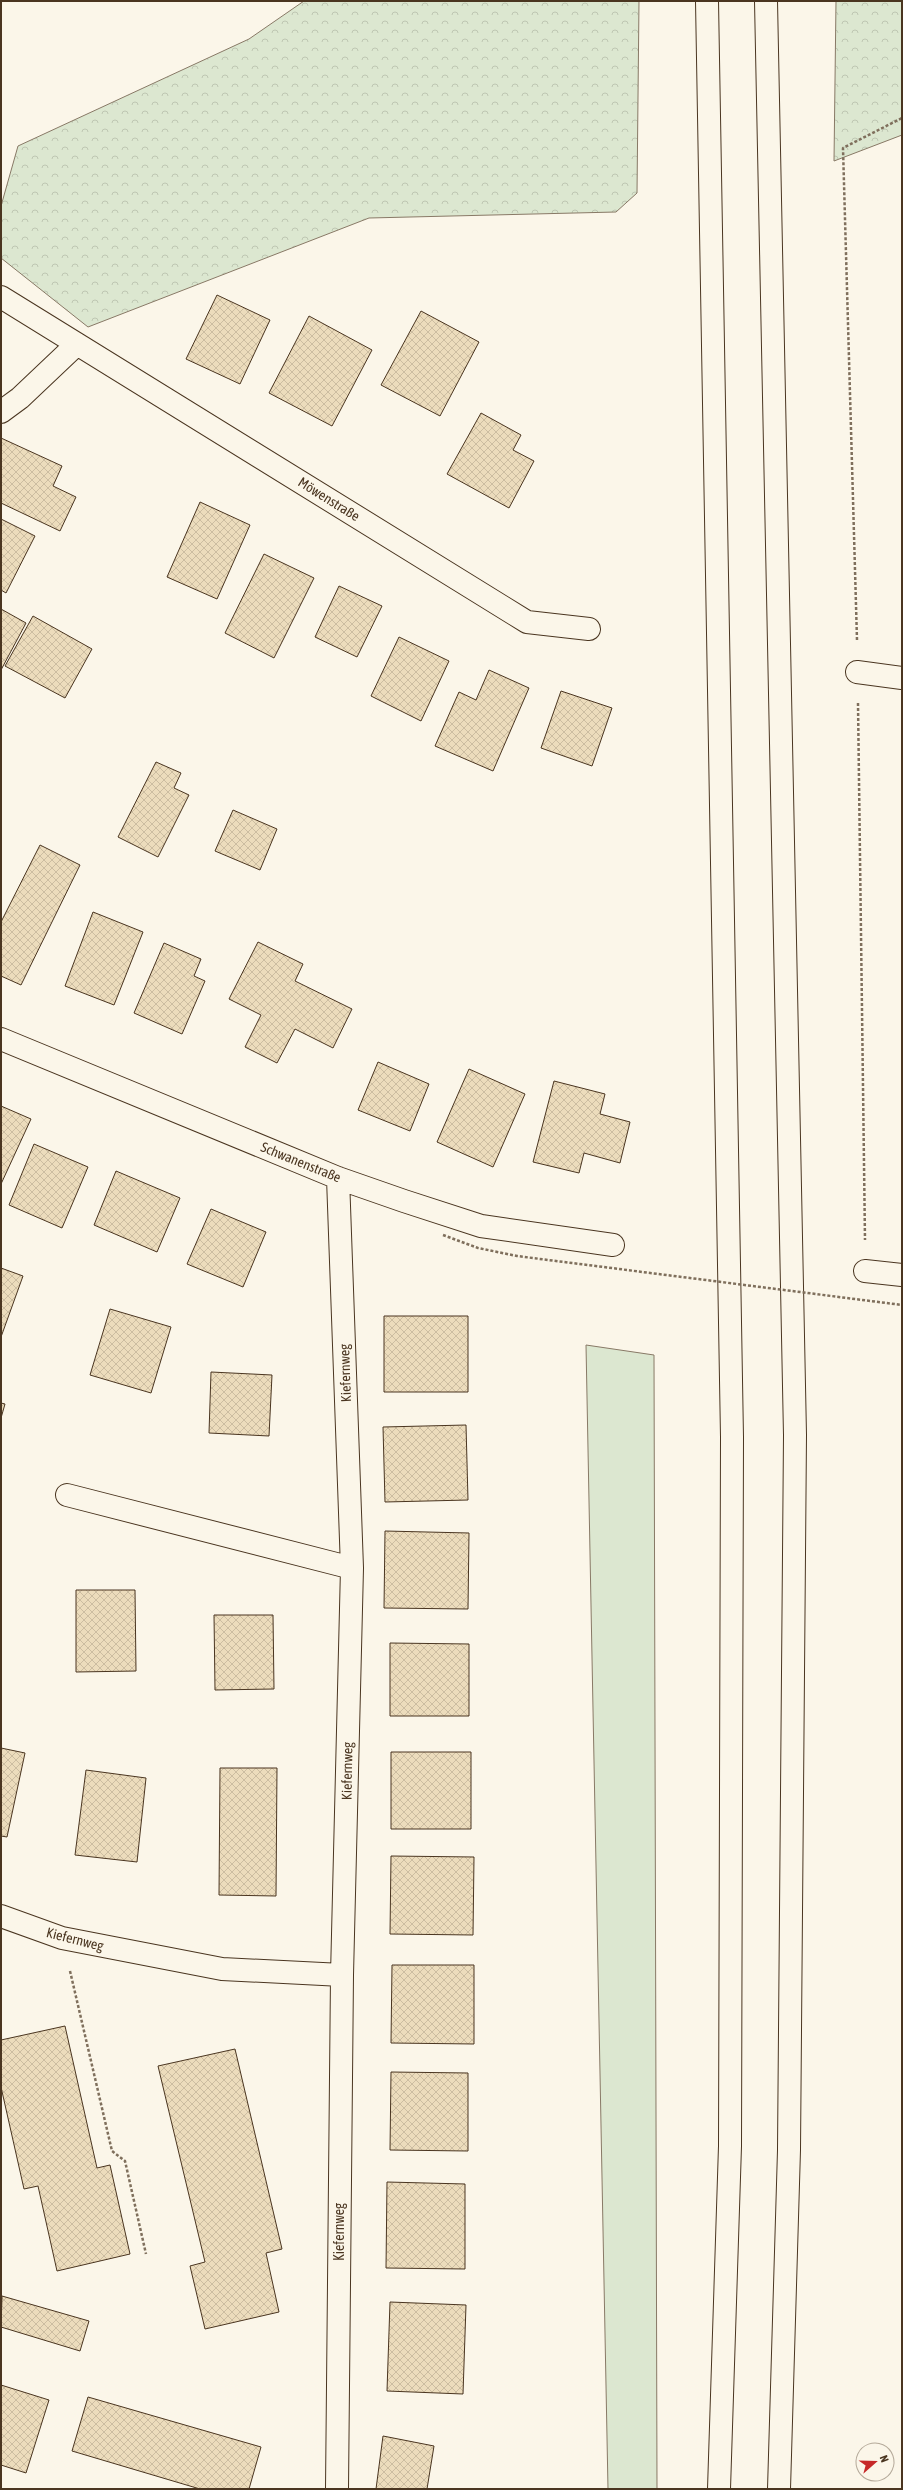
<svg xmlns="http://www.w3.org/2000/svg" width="903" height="2490" font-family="'Asap Condensed',sans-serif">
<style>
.green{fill:#dce7d0;stroke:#887966}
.forest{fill:url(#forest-crowns);stroke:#887966}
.building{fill:url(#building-cross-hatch);stroke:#4a3520}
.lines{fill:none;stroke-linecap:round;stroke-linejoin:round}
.street-casing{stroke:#4a3520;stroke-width:24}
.highway-casing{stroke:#4a3520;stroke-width:24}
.path{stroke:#7f6f5c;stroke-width:2.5;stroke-dasharray:3 2;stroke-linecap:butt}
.street{stroke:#fbf6e9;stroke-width:22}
.highway{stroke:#fbf6e9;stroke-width:22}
.path-bridge{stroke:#7f6f5c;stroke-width:2.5;stroke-dasharray:3 2;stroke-linecap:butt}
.labels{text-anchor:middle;stroke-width:3;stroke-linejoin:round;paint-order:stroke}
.street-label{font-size:14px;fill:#4a3520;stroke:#fbf6e9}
</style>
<defs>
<pattern id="forest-crowns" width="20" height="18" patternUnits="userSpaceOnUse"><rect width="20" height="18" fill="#dce7d0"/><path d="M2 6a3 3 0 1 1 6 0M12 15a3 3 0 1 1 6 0" fill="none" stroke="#bec7b2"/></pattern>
<pattern id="building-cross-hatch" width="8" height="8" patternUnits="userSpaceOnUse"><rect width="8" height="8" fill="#ecdcbc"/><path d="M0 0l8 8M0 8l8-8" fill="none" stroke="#ccbda1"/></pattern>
</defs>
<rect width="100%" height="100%" fill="#fbf6e9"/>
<!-- green -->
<path class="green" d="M586,1345L654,1355L657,2489H608Z"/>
<!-- forest -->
<path class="forest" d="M304,1H639L637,193L616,212L369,218L88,327L1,258V206L18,146L249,39Z
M836,1H902V135L834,161Z"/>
<!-- building -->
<path class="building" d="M217,295L270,320L240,384L186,359Z
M421,311L479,342L440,416L381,385Z
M309,316L372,350L332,426L269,393Z
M481,413L521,435L513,450L534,461L509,508L447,474Z
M1,438L62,466L53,486L76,497L60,531L1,503Z
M200,502L250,525L217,599L167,577Z
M1,519L35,536L6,593L1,590Z
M264,554L314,578L274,658L225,633Z
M339,586L382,606L357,657L315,637Z
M1,609L26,623L1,670Z
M33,616L92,649L65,698L5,666Z
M399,637L449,661L421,721L371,696Z
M489,670L529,688L493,771L435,746L459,692L476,700Z
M561,691L612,708L592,766L541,748Z
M156,762L181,773L174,788L189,795L158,857L118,837Z
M233,810L277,829L260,870L215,851Z
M40,845L80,865L21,985L1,976V922Z
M93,912L143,932L114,1005L65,986Z
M258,942L303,964L295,981L352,1009L333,1048L295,1029L277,1063L245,1047L261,1015L229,999Z
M164,943L201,959L194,976L205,981L182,1034L134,1013Z
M378,1062L429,1084L410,1131L358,1110Z
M469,1069L525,1094L493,1167L437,1142Z
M554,1081L605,1094L600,1114L630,1122L620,1163L584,1153L579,1173L533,1162Z
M1,1106L31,1119L1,1184Z
M34,1144L88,1167L62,1228L9,1205Z
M116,1171L180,1198L157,1252L94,1225Z
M211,1209L266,1232L243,1287L187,1264Z
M1,1268L23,1276L1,1337Z
M110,1309L171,1327L151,1393L90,1375Z
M384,1316H468V1392H384Z
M211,1372L272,1375L269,1436L209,1433Z
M1,1403L5,1404L1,1418Z
M466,1425L468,1500L385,1502L383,1427Z
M385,1531L469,1533L468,1609L384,1608Z
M76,1590H135L136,1671L76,1672Z
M214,1615H273L274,1689L215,1690Z
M390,1643L469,1644V1716H390Z
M1,1748L25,1753L7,1837L1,1836Z
M391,1752H471V1829H391Z
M220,1768H277L276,1896L219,1895Z
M86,1770L146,1778L137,1862L75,1855Z
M391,1856L474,1857L473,1935L390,1934Z
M392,1965H474V2044L391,2043Z
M65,2026L97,2168L110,2165L130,2254L57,2271L38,2186L24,2189L1,2087V2040Z
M235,2049L282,2249L266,2253L279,2312L205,2329L190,2266L205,2262L158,2066Z
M391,2072L468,2073V2151L390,2150Z
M387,2182L465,2184V2269L386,2268Z
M2,2296L89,2321L80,2351L1,2327Z
M390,2302L466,2305L463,2394L387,2391Z
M1,2385L49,2400L26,2473L1,2465Z
M88,2397L261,2447L249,2489H200L72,2451Z
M383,2436L434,2446L427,2489H376Z"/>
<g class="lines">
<defs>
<path id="street" d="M1,297L527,622L589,629
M1,412L20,398L77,344
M857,672L902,678
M1,1039L338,1178L404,1201L481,1226L613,1245
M865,1271L902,1275
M67,1495L352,1568
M1,1916L62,1938L222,1969L342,1975
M337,2489L342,1975L352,1568L338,1178"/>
<path id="highway" d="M707,1L732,1437L730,2146L719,2489
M766,1L795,1435L789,2150L779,2489"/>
</defs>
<!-- street casing -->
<use href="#street" class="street-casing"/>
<!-- highway casing -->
<use href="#highway" class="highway-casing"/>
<!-- path -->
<path class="path" d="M857,640L843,148L902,118
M858,703L865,1240
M70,1971L112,2151L125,2161L146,2254"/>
<!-- street -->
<use href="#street" class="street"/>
<!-- highway -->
<use href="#highway" class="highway"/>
<!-- path-bridge -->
<path class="path-bridge" d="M443,1235L478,1248L517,1256L902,1305"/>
</g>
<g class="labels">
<!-- street labels -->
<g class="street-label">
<text transform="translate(329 499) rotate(32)" y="5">Möwenstraße</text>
<text transform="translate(301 1162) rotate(22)" y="5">Schwanenstraße</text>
<text transform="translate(345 1373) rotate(-92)" y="5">Kiefernweg</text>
<text transform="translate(347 1771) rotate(-89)" y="5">Kiefernweg</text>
<text transform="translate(75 1939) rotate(14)" y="5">Kiefernweg</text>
<text transform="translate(339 2232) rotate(-90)" y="5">Kiefernweg</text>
</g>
</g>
<!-- border -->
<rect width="903" height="2490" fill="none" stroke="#4a3520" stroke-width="4"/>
<!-- north arrow -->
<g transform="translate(875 2462) rotate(70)"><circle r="19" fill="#fbf6e9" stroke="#b4a999"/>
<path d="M0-3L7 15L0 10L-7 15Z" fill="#c62828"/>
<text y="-6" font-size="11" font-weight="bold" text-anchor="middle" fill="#4a3520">N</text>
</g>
</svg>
